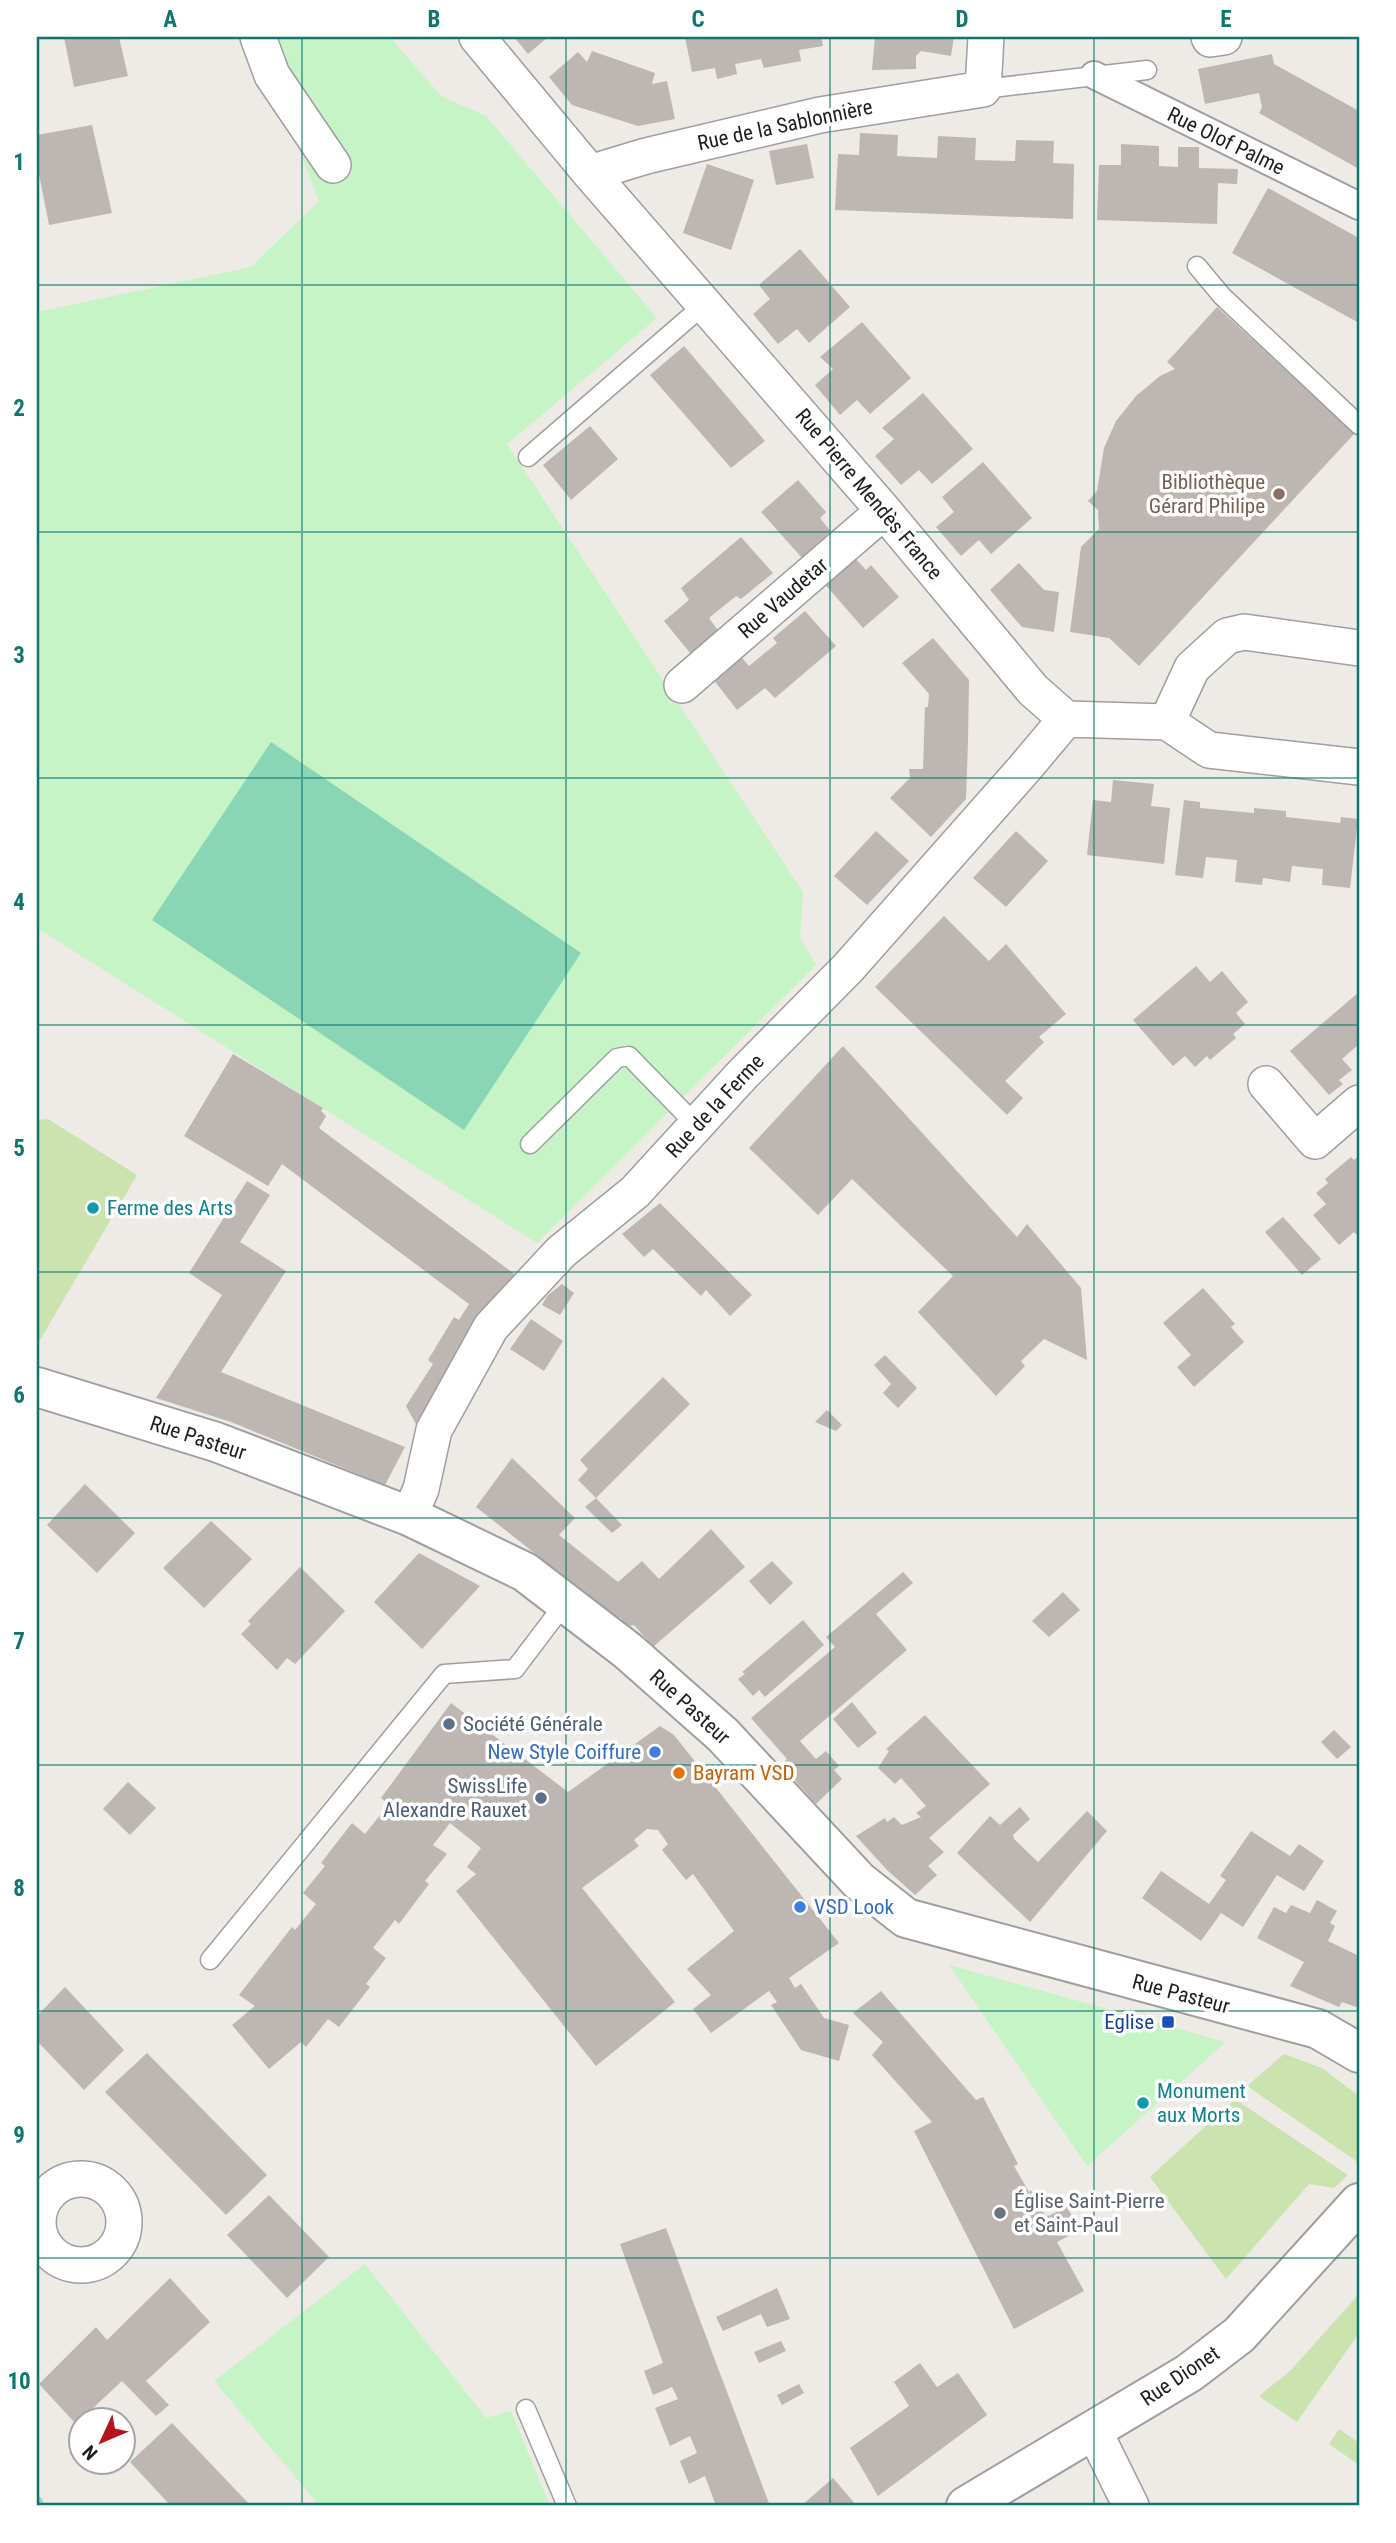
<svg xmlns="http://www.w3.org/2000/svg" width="1396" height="2543" font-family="'Roboto Condensed',sans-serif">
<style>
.grass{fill:#cbe3af}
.park{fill:#c6f4c7}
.pitch{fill:#8ad5b5}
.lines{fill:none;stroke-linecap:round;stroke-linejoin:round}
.stream{stroke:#a9cfd7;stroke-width:12}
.building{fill:#beb6b2}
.service-casing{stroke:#9f9f9f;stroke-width:21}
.pedestrian-casing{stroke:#9f9f9f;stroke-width:30}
.minor-casing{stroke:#9f9f9f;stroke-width:38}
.tertiary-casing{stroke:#9f9f9f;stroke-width:42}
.service{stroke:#fff;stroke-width:18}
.pedestrian{stroke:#fff;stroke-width:26}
.minor{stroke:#fff;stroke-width:35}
.tertiary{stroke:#fff;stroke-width:38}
.grid{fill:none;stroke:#0f766e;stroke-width:2;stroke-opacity:0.55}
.education-dot{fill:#8d6e63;stroke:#fff;stroke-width:2.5}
.culture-dot{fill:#0f9aa8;stroke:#fff;stroke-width:2.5}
.service-dot{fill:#5c6f8a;stroke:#fff;stroke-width:2.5}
.shop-dot{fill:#3f7fe0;stroke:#fff;stroke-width:2.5}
.food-dot{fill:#e8710a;stroke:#fff;stroke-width:2.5}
.transit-dot{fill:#1a4fb4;stroke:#fff;stroke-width:2.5}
.worship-dot{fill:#6b7280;stroke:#fff;stroke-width:2.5}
.labels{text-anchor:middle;stroke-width:7;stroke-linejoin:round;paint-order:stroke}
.street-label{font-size:21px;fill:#1e1e1e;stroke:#fff}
.education-label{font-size:21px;fill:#785e54;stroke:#fff;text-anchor:end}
.culture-label{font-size:21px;fill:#0d838f;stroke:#fff;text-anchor:start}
.service-label{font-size:21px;fill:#4e5e75;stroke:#fff;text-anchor:start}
.shop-label{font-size:21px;fill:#366cbe;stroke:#fff;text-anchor:end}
.food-label{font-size:21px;fill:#c56008;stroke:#fff;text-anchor:start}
.transit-label{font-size:21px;fill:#164399;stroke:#fff;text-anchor:end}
.worship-label{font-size:21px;fill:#5b616d;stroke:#fff;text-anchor:start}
.neatline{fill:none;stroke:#0f766e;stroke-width:2.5}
.grid-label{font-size:23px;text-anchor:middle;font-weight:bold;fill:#0f766e}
</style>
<rect width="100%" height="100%" fill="#eeeae5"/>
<!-- grass -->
<path class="grass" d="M48,1119L137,1175L37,1345V1120Z
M1284,2054L1322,2068L1359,2096V2163L1247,2086Z
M1235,2099L1348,2175L1334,2188L1309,2184L1226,2279L1150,2177Z
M1359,2294V2333L1297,2422L1259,2396L1291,2370Z
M1339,2429L1359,2443V2465L1329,2444Z"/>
<!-- park -->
<path class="park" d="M256,37H390L441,96L486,116L657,318L507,444L803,892L800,938L816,965L537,1243L37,928V312L251,267L319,201Z
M949,1965L1226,2042L1087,2166Z
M365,2264L486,2418L511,2411L550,2506H320L214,2381Z"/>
<!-- pitch -->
<path class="pitch" d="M271,742L581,953L464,1130L152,920Z"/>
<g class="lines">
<!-- stream -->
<path class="stream" d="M37,2502V2506"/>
</g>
<!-- building -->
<path class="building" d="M64,37H119L128,76L74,87Z
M514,37H548L528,54Z
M685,37H821L823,46L799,50L801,61L764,68L761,59L735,64L737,74L717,79L715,68L692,72Z
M875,37H954L951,56L921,51L916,56V69L872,70Z
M592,51L655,73L652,84L667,81L675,119L638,126L572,105L549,77L578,52L587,62Z
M1272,54L1274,64L1359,111V169L1259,113L1262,107L1259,93L1205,104L1198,69Z
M92,125L112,213L49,225L37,164V135Z
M860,133L898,135L897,156L937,158L938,136L976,138L975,160L1015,161L1016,140L1054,141L1053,163L1074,164L1073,219L835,210L838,154L859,155Z
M807,144L814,178L776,185L769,151Z
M1121,144L1159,146V166L1178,167V147H1199V168L1238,169L1237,184L1218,183L1217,224L1097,220L1099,165H1121Z
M707,164L754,180L731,250L683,233Z
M1268,188L1359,238V323L1232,253Z
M800,249L850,307L809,343L797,329L778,344L753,314L770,299L759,285Z
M1217,307L1355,433L1139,666L1109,638L1070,632L1081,547L1099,529L1098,510L1088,501L1097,491L1104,448L1116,421L1136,396L1160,376L1175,369L1167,362Z
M862,322L911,378L870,414L857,400L840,415L815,385L833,369L820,357Z
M684,346L765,441L731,468L650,375Z
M923,393L973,449L932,484L919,470L901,485L875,456L894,439L882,428Z
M590,426L618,459L571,500L543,465Z
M983,462L1032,518L991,554L979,540L961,556L936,527L954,512L942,497Z
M798,480L826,512L820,518L832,533L802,558L761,512Z
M741,537L773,573L741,599L736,596L709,618L722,636L695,659L664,621L689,600L681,588Z
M854,557L866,570L871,565L899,597L863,628L823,582Z
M1019,563L1044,590L1059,592L1054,632L1022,627L990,590Z
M805,611L836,646L775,698L765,688L737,710L710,675L736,651L749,666L777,643L773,638Z
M933,638L969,680L968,742L966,799L931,837L890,798L910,778L909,769H923L925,707H928L929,694L902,663Z
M1113,780L1154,784L1151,806L1170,808L1164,864L1087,855L1093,800L1111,802Z
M1184,800L1200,802V808L1254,813V808L1286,811V817L1340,823L1341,817L1358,819L1350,888L1322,885L1323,869L1292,866L1290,882L1263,878L1262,885L1235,882L1237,860L1206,857L1203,878L1175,875Z
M876,831L909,861L867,905L834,876Z
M1016,831L1048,861L1006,907L973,878Z
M944,916L989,961L1006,944L1066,1014L1039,1037L1044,1042L1005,1081L1023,1098L1007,1115L875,987Z
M1196,966L1210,982L1222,971L1248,1002L1236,1013L1245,1024L1233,1034L1236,1038L1210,1060L1207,1056L1195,1067L1185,1056L1173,1066L1133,1020Z
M1359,992V1044L1342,1059L1352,1070L1339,1080L1343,1084L1329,1095L1290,1051Z
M843,1046L1017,1237L1027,1224L1081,1288L1087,1360L1044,1339L1021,1361L1025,1366L996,1396L918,1312L953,1276L852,1179L818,1215L749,1148Z
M233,1054L323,1108L321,1111L326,1116L319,1128L517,1276L465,1348L417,1426L406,1406L433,1364L428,1360L454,1317L459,1320L469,1304L282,1164L268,1186L184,1136Z
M1359,1156V1237L1354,1232L1339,1245L1313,1215L1326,1204L1316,1193L1328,1183L1325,1179L1351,1157L1354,1160Z
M247,1181L270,1195L240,1242L286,1271L221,1372L405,1447L385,1485L231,1422L156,1398L222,1295L189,1273Z
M660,1203L752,1295L730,1316L706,1290L701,1296L653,1249L644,1257L622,1234Z
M1283,1217L1321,1259L1302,1275L1265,1232Z
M562,1284L574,1293L560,1315L542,1305L547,1296Z
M1203,1288L1235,1324L1231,1327L1244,1342L1194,1387L1177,1367L1191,1355L1163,1323Z
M531,1319L563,1341L544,1371L510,1349Z
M885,1355L917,1388L898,1408L883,1393L891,1384L874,1365Z
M663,1377L690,1404L596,1498L578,1480L588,1469L580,1460Z
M827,1410L842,1425L836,1431L815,1422Z
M512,1458L575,1518L559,1535L618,1582L642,1561L659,1579L711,1529L745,1567L653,1647L634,1625L627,1627L620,1617L618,1619L476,1507Z
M85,1484L135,1533L97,1573L47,1525Z
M596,1498L622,1525L612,1533L585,1507Z
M211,1521L252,1559L204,1608L163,1568Z
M419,1553L480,1586L422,1649L374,1602Z
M772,1561L793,1583L770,1605L749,1581Z
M300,1567L345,1611L295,1664L287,1658L277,1670L241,1634L251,1624L248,1621Z
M903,1572L913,1583L876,1614L907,1650L800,1741L816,1759L826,1751L839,1766L834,1770L842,1779L816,1804L781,1765L787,1759L751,1718L835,1647L826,1637Z
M1063,1592L1080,1610L1049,1637L1032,1621Z
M803,1620L824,1645L765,1697L759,1690L753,1696L738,1679L745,1674L742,1672Z
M852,1702L877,1733L858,1748L833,1719Z
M451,1703L568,1792L660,1726L674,1735L839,1943L789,1978L795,1988L801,1984L824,2018L849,2025L839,2061L801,2050L771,2005L777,2002L769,1991L711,2033L693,2009L711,1995L687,1969L734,1931L693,1874L686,1880L662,1850L668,1844L658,1830L647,1829L634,1840L639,1846L582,1888L675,2002L596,2066L456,1891L476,1874L467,1867L481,1848L450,1823L433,1845L447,1854L425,1881L429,1884L399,1924L395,1920L373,1948L386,1958L366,1984L370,1987L339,2027L328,2019L306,2047L301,2042L269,2069L232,2025L255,2006L239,1995L292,1927L295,1930L316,1904L303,1893L325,1866L321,1863L352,1823L365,1834L389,1804L381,1798Z
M925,1715L990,1784L929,1838L944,1852L928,1866L937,1875L915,1895L887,1870L856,1836L885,1818L887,1822L894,1817L902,1825L921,1817L916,1813L926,1806L901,1778L895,1784L878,1768L889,1751L886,1749Z
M1334,1730L1351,1747L1337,1759L1321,1742Z
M128,1782L156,1808L130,1835L103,1809Z
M1020,1807L1030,1819L1013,1835L1014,1839L1038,1862L1087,1811L1107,1831L1030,1922L957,1853L990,1816L1000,1825Z
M1251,1831L1290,1856L1299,1844L1324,1861L1304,1891L1277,1875L1243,1927L1221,1913L1201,1941L1142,1898L1161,1871L1209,1904L1226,1880L1220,1876Z
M1317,1900L1337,1911L1330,1923L1335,1926L1328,1941L1359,1956V2008L1342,2002L1339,2007L1290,1986L1304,1962L1257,1938L1274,1907L1286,1913L1291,1905L1310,1913Z
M65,1987L124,2050L84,2090L37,2041V2016Z
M881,1991L976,2100L983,2097L1018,2164L1014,2166L1029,2192L1031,2190L1046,2217L1067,2207L1080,2230L1057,2242L1084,2291L1014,2329L914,2131L932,2122L872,2055L883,2042L853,2013Z
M147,2053L267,2175L226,2215L105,2092Z
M269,2195L329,2257L287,2298L227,2235Z
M666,2228L701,2323L770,2506H716L705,2476L689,2484L680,2461L697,2453L690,2436L670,2446L655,2408L678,2399L672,2387L653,2395L644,2371L663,2363L620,2244Z
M170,2278L210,2322L146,2381L169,2405L156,2416L122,2381L76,2424L39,2384L96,2327L107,2340Z
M777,2288L790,2319L767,2327L761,2314L723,2331L716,2317Z
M781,2341L786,2351L759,2363L754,2352Z
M920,2363L937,2387L958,2373L987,2415L878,2496L850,2448L909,2406L894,2382Z
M799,2384L804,2393L782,2405L777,2395Z
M172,2423L231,2485L251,2506H171L130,2462Z
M833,2478L857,2506H801Z"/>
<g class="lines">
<defs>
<path id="service" d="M983,89L1147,70
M1197,266L1222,296L1359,425
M528,457L706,303
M530,1144L617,1058L629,1056L697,1126
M210,1960L444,1674L515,1669L565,1603
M526,2409L567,2506"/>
<path id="pedestrian" d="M1094,75L1359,206"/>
<path id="minor" d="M258,37L272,75L333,165
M477,37L590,173L884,511L1033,690L1066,719L1167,722L1209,750L1359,767
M1209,37L1210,39L1224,37
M590,173L646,156L820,115L983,89L986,37
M682,685L884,511
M1167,722L1192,668L1227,636L1244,632L1359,648
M1266,1084L1315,1141L1359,1103
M409,1516L421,1489L434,1430L491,1327L561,1252L635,1192L743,1074L848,968L1024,769L1066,719
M38 2222a43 43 0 1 1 86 0a43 43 0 1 1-86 0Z
M1094,2431L1131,2506"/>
<path id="tertiary" d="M37,1387L216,1442L409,1516L525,1572L628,1651L723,1735L859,1881L906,1918L1318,2029L1359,2053
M966,2506L1189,2373L1239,2335L1359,2203"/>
</defs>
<!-- service casing -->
<use href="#service" class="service-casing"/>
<!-- pedestrian casing -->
<use href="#pedestrian" class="pedestrian-casing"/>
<!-- minor casing -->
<use href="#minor" class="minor-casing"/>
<!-- tertiary casing -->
<use href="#tertiary" class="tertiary-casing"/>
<!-- service -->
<use href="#service" class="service"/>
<!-- pedestrian -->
<use href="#pedestrian" class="pedestrian"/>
<!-- minor -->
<use href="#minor" class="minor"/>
<!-- tertiary -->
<use href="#tertiary" class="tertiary"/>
</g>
<!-- grid -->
<path class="grid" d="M302,37V2506M566,37V2506M830,37V2506M1094,37V2506M37,285H1359M37,532H1359M37,778H1359M37,1025H1359M37,1272H1359M37,1518H1359M37,1765H1359M37,2011H1359M37,2258H1359"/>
<!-- markers -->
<circle class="education-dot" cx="1279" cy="494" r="7"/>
<g class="culture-dot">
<circle cx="93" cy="1208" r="7"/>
<circle cx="1143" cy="2103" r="7"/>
</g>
<g class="service-dot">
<circle cx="449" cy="1724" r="7"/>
<circle cx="541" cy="1798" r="7"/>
</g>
<g class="shop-dot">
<circle cx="655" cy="1752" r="7"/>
<circle cx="800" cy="1907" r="7"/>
</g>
<circle class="food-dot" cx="679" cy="1773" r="7"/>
<rect class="transit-dot" x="1161" y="2015" width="14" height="14" rx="3.5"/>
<circle class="worship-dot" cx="1000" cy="2213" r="7"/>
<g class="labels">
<!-- street labels -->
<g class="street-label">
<text transform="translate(785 125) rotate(-12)" y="7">Rue de la Sablonnière</text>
<text transform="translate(1226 141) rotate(26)" y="7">Rue Olof Palme</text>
<text transform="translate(869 494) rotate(50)" y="7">Rue Pierre Mendès France</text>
<text transform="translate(783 598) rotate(-41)" y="7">Rue Vaudetar</text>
<text transform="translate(715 1106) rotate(-47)" y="7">Rue de la Ferme</text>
<text transform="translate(198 1438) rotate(18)" y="7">Rue Pasteur</text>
<text transform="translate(690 1707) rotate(42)" y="7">Rue Pasteur</text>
<text transform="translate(1181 1994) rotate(15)" y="7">Rue Pasteur</text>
<text transform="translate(1180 2376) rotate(-34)" y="7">Rue Dionet</text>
</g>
<!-- education labels -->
<g class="education-label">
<text x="1265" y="489">Bibliothèque<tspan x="1265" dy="24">Gérard Philipe</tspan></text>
</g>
<!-- culture labels -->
<g class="culture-label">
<text x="107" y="1215">Ferme des Arts</text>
<text x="1157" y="2098">Monument<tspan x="1157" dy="24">aux Morts</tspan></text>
</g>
<!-- service labels -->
<g class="service-label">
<text x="463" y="1731">Société Générale</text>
<text x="527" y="1793" text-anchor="end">SwissLife<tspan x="527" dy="24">Alexandre Rauxet</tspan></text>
</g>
<!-- shop labels -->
<g class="shop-label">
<text x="641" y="1759">New Style Coiffure</text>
<text x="814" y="1914" text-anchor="start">VSD Look</text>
</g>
<!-- food labels -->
<g class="food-label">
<text x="693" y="1780">Bayram VSD</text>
</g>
<!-- transit labels -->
<g class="transit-label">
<text x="1154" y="2029">Eglise</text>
</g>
<!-- worship labels -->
<g class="worship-label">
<text x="1014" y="2208">Église Saint-Pierre<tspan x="1014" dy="24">et Saint-Paul</tspan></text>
</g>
</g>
<!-- border -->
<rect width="1396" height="2543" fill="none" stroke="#ffffff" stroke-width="77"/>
<!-- north arrow -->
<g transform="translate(102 2441) rotate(226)"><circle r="33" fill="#ffffff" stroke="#a5a5a5" stroke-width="2"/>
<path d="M0-5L12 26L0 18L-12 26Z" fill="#b8131c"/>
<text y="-10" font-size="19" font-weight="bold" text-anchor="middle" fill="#1e1e1e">N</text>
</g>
<rect x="38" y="38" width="1320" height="2466" class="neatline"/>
<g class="grid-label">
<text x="170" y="27">A</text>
<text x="434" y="27">B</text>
<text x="698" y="27">C</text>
<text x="962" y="27">D</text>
<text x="1226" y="27">E</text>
<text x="19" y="170">1</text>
<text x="19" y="416">2</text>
<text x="19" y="663">3</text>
<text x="19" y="910">4</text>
<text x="19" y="1156">5</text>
<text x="19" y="1403">6</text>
<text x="19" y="1649">7</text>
<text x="19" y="1896">8</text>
<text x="19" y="2143">9</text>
<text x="19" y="2389">10</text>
</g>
</svg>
